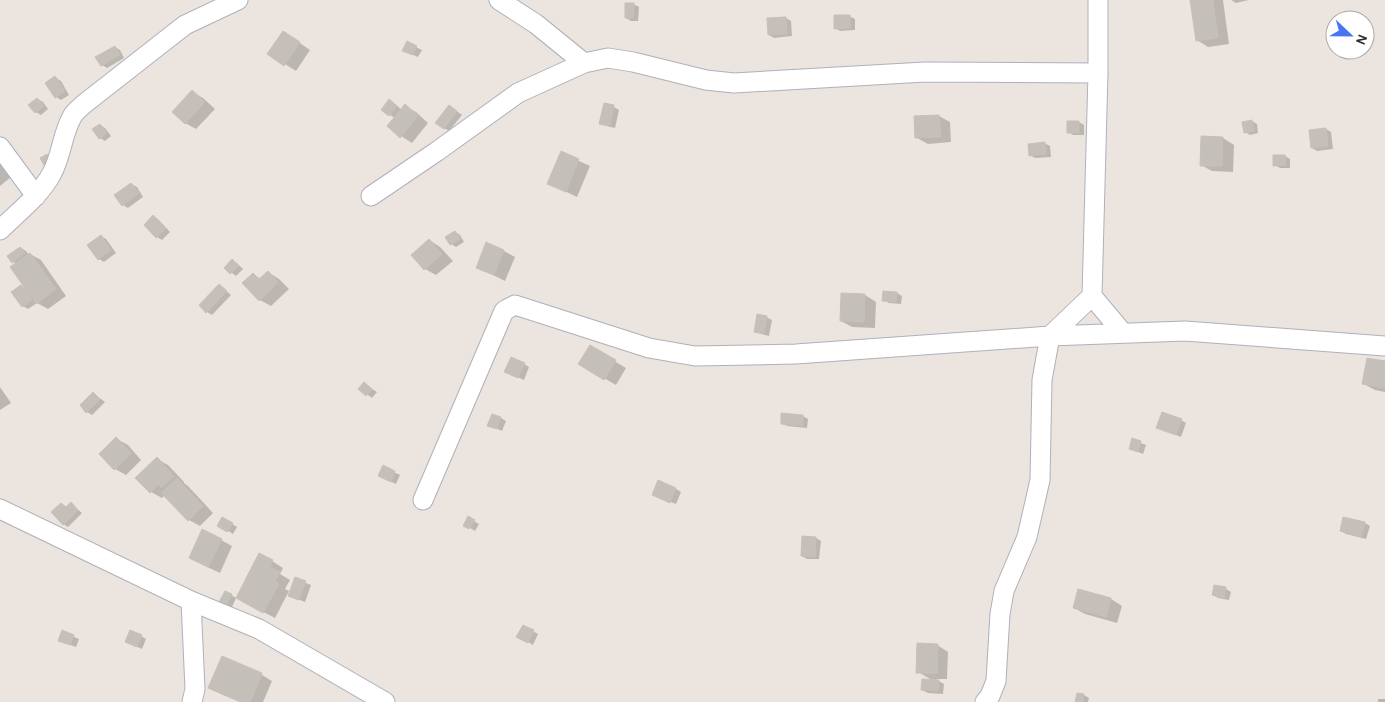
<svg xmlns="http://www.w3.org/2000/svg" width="1385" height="702" font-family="Karla,sans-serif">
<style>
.shadow{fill:#0003}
.building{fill:#c4c0b9;stroke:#c7c0b7}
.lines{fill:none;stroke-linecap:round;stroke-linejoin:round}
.minor-casing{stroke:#aeb1bb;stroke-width:21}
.minor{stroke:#fff;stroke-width:19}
</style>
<rect width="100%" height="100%" fill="#ece4de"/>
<!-- shadow -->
<path class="shadow" d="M1191,0H1223L1229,44L1208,47L1197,40Z
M1231,0H1249L1236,3Z
M633,4L639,7L638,21H631L626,18Z
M849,16L855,19V30L840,31L835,28Z
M786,18L791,21L792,36L774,38L769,35Z
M294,39L310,50L296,71L269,54Z
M407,43L422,50L418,57L409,53Z
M115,47L120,50L124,58L107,68L102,65Z
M56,78L61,81L69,95L61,100L56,97Z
M192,92L203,98L215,109L196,129L185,123Z
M38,99L43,102L48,109L41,115L36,112Z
M395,104L402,110L405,106L416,112L428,123L412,143L401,136L395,118L390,115Z
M605,104L614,107L619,110L615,128L606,126L600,123Z
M450,106L462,115L449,131L444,128Z
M939,116L950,122L951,142L928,144L917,138Z
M1252,121L1257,124L1258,133L1250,135L1245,132Z
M1079,122L1084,125V135H1073L1068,132Z
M100,125L105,128L111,136L105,141L100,138Z
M1326,129L1331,132L1333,149L1317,151L1312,148Z
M1223,138L1234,145L1233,172L1212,171L1201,165Z
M1044,143L1050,146L1051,157L1035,158L1030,155Z
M561,153L590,166L577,197L548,183Z
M1285,156L1290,159V168H1280L1275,165Z
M0,163L11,177L0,186Z
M131,184L137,187L143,197L128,208L123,205Z
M154,217L159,220L170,232L162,240L157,237Z
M455,232L460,235L464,242L456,247L451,244Z
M101,236L106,239L116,253L104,262L99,259Z
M429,240L440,247L453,261L436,275L425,269Z
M487,244L504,251L515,257L505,281L477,267Z
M21,248L26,251L29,255L30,254L41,260L66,296L48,309L37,303L28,309L23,306L13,292L21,286L28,290L17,264L13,262Z
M232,260L237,263L243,269L236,276L225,268Z
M268,272L279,279L289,289L271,306L260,300L253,274L261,279Z
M220,286L231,295L212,315L207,312Z
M897,293L902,296L901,304L889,303L883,300Z
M843,294L865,295L876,302L875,328L852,327L841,321Z
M766,317L772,320L769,336L761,334L756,331Z
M590,347L626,368L616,385L580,364Z
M1385,362V392L1375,390L1364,384Z
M524,364L529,367L524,380L511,374Z
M364,384L377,392L372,398L360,389Z
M0,387L11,403L0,410Z
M93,393L105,402L92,415L87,412Z
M803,416L808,419L807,428L787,426L782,423Z
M501,418L506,421L502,431L489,425Z
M1181,420L1186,423L1181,437L1163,430Z
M117,439L128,445L141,460L126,475L115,469Z
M1133,440L1146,445L1143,454L1131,449Z
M157,459L168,465L184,482V483L188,486L213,513L200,526L189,520L165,495L162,498L151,492Z
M383,467L400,475L396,484L385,479Z
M676,489L681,492L676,504L658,497Z
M71,504L82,513L68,527L63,524Z
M223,518L237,527L233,534L219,525Z
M468,518L479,524L475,531L465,525Z
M1365,523L1370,526L1366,539L1346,534L1341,531Z
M816,538L821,541L819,559H807L802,556Z
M221,540L232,546L220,573L201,564Z
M272,561L283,568L280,574L290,580L285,589L289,591L275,618L248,604Z
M296,579L311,585L305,602L290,596Z
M1215,586L1226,589L1231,592L1229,600L1218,598L1213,595Z
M226,592L236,598L232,607L221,602Z
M1111,599L1122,606L1117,623L1085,614L1074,608Z
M523,626L538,634L533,645L518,636Z
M63,632L79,639L76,647L65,643Z
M141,636L146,639L142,649L131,644Z
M937,645L948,652L947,679H935L944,684L943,694L928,693L922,690L932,680L918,672Z
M222,658L262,675L272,681L263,702H240L221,694L210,688Z
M1084,695L1089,698L1088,702H1076Z
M1378,699H1385V702H1378Z"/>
<!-- building -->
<path class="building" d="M1190,0H1213L1218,38L1196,41Z
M625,3H634L633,18H625Z
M834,15H850V28L834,29Z
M786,17L787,34L768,35L767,18Z
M283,31L300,42L284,66L267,54Z
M407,41L417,46L413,55L402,51Z
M115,46L120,55L101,66L95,57Z
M55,76L65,91L55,98L45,83Z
M192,90L205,102L185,124L172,112Z
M37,98L44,106L35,113L28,105Z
M389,99L397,106L389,116L381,110Z
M604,103L614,105L610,126L599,124Z
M405,104L418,116L400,138L387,126Z
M449,105L457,111L444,129L435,123Z
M939,115L941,137L915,138L914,116Z
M1252,120L1254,131L1244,133L1242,122Z
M1067,121H1079V133H1067Z
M100,124L107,133L99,139L92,129Z
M1326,128L1328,146L1311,148L1309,130Z
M1201,136L1223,137L1222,166H1200Z
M1045,142L1046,154L1029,156L1028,144Z
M561,151L579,159L566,192L547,184Z
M47,154L53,163L45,167L40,158Z
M1273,155H1285L1286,165L1273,166Z
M131,183L139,193L122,206L114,195Z
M153,215L166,228L156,238L144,225Z
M455,231L460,239L450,245L445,237Z
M101,235L111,250L98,260L87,245Z
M429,239L442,254L424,270L411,255Z
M486,242L504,250L494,275L476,268Z
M20,247L25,253L12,263L7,256Z
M30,253L56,289L36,304L10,267Z
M232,259L239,266L230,274L224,268Z
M268,271L278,282L259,301L242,283L253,273L259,279Z
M219,284L227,291L206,313L199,305Z
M21,285L32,300L22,307L11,292Z
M883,291L897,292L896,302L882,301Z
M841,293L865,294L864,322L840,321Z
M757,314L767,316L764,334L754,332Z
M590,345L616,360L604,380L578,364Z
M511,357L525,363L518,378L504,372Z
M1367,358L1385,361V388L1362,384Z
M364,382L372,389L366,396L358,389Z
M93,392L100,399L86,413L80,405Z
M1162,412L1182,419L1176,435L1156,428Z
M781,413L803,415V426L781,424Z
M492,414L501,417L497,429L487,426Z
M116,437L131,453L114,470L99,454Z
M1132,438L1141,441L1138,452L1129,449Z
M157,457L174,476L161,488L159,484L150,493L135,478Z
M383,465L395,471L391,482L378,476Z
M177,478L203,506L188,521L161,493Z
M658,480L676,488L670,503L652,495Z
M71,502L78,510L63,525L51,512L61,503L66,507Z
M468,516L475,520L469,529L463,526Z
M222,517L233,523L227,532L217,526Z
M1343,517L1365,522L1361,537L1340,531Z
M202,529L222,539L208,567L189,558Z
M802,536L816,537L815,557L801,556Z
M259,553L273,560L270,567L280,572L275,581L279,584L263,613L236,598Z
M295,577L306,581L299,600L288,596Z
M1214,585L1226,587L1224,598L1212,595Z
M1078,589L1111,598L1106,617L1073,608Z
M225,591L232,594L226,606L219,602Z
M523,625L534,630L528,643L516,637Z
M62,630L74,635L70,645L58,641Z
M130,630L142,635L137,647L125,642Z
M917,643L938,644L937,673H916Z
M222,656L262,673L250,702H241L208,688Z
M922,679L939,680L938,691L921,690Z
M1077,693L1084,694L1083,702H1075Z"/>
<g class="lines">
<defs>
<path id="minor" d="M499,0L536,24L584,63
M1098,0V73L1092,296L1123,333
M0,147L36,196
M371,196L436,152L518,93L584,63L608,58L633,62L706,80L734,83L925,72L1098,73
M0,230C18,212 40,196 52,173C62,155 62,133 73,115C76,111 80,108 84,104L185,25L238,0
M423,500L504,311L509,308L515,305L649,348L695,356L796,354L1050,336L1185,331L1385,346
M0,509L191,601L259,629L385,702
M191,601L195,689L192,702
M985,702L990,696L996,681L1000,614L1004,591L1027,537L1040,480L1042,380L1050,336L1092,296"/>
</defs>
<!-- minor casing -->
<use href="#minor" class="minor-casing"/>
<!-- minor -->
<use href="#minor" class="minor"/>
</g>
<!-- north arrow -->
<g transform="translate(1350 35) rotate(112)"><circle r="24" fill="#ffffff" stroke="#aaaaaa"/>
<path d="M0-4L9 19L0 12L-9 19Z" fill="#4776f0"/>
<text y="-8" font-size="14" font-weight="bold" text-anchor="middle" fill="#2b2b2b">N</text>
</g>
</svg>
